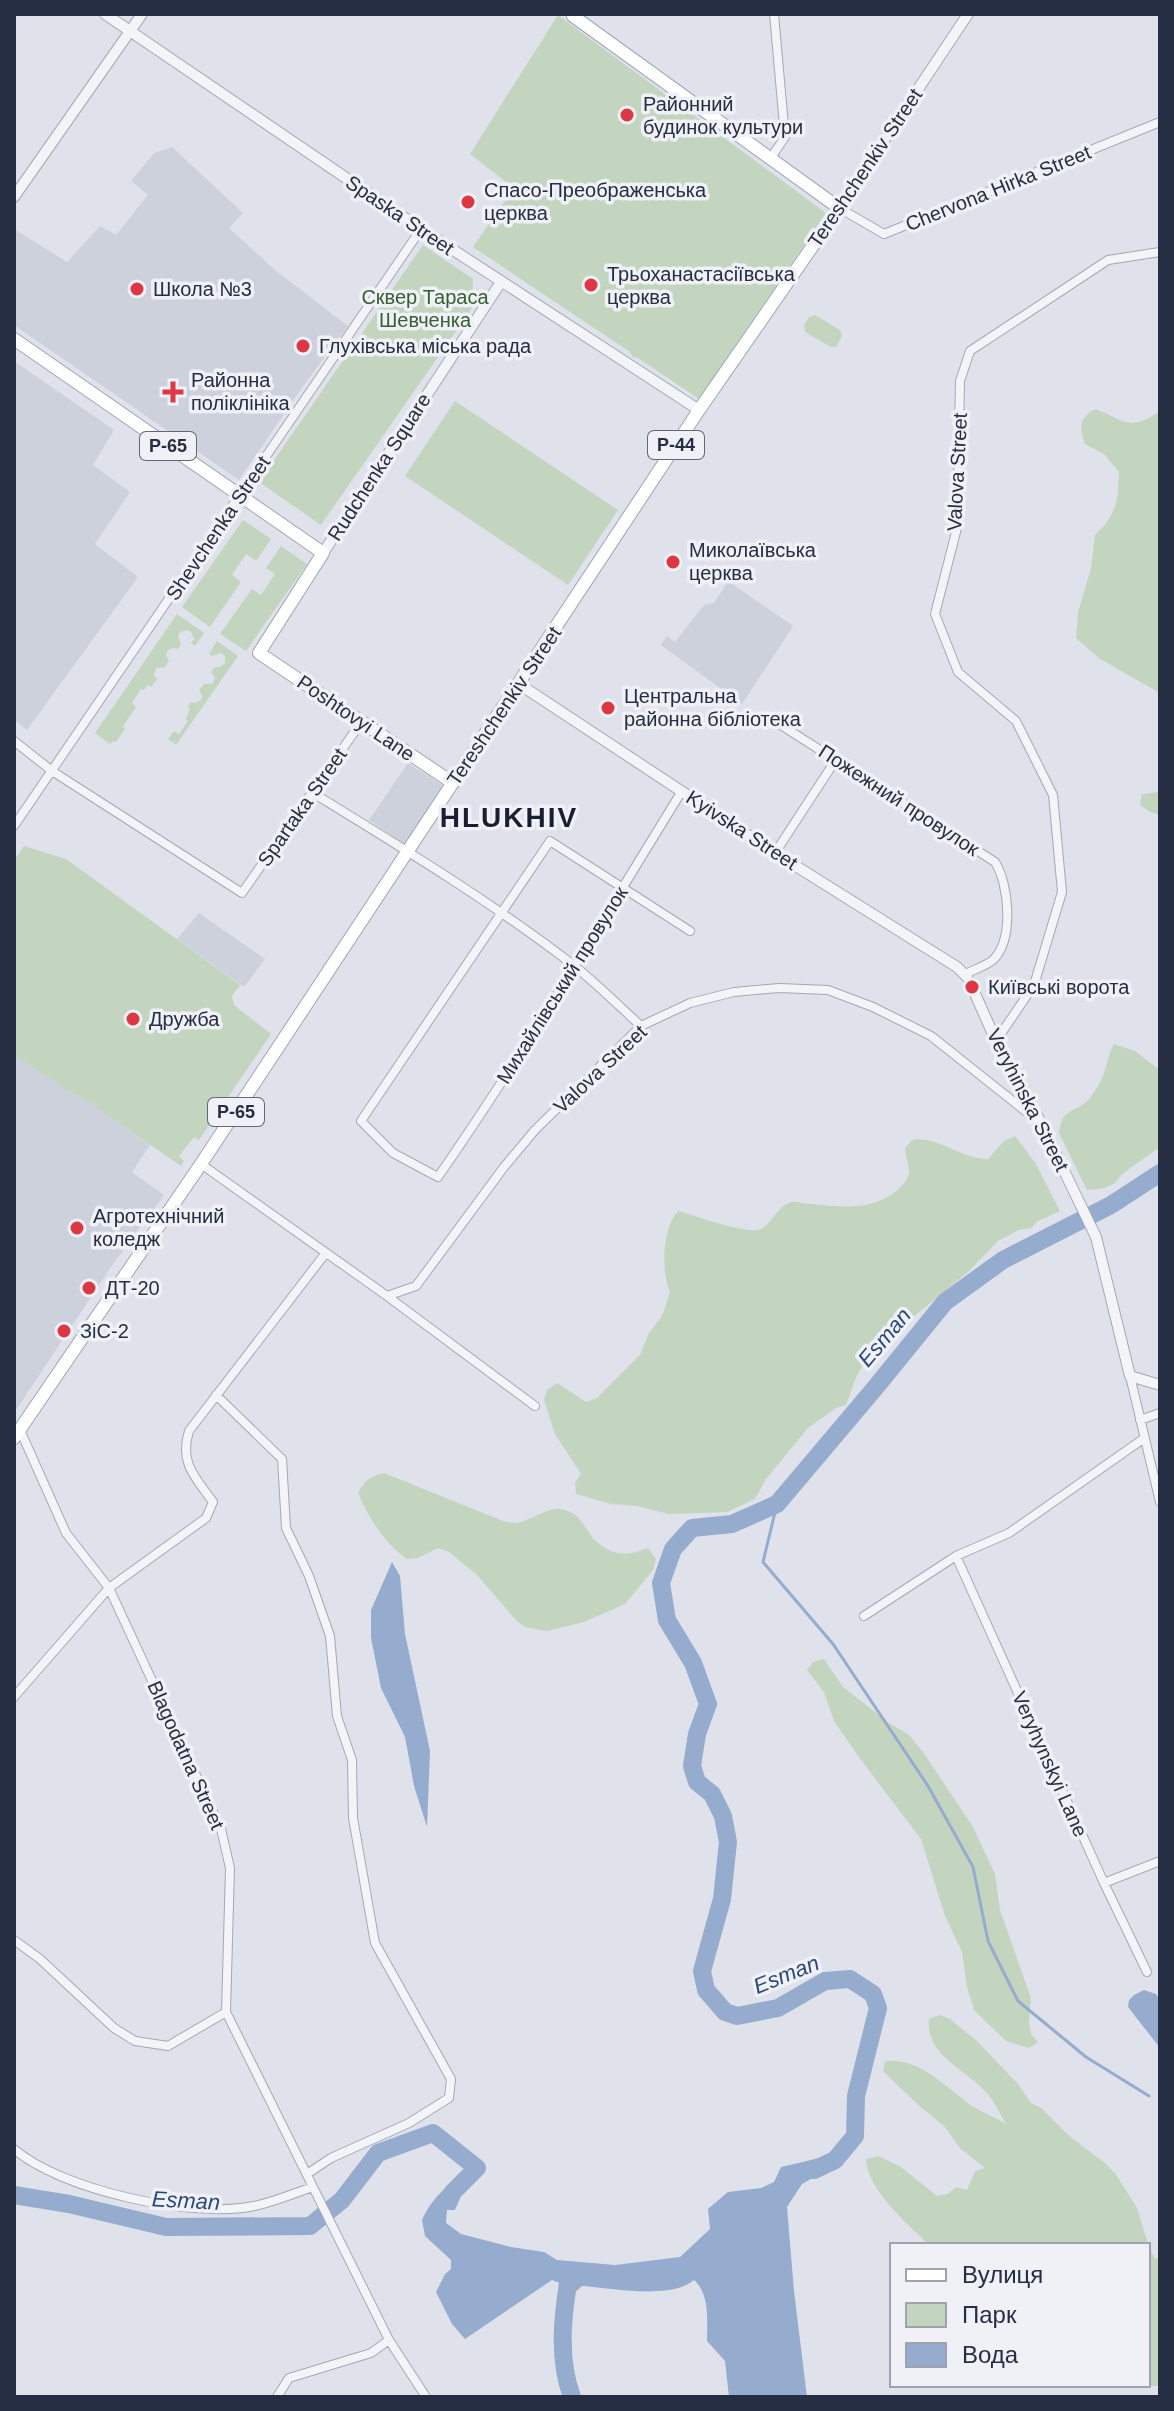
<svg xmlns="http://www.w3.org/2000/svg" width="1174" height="2411" font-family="Arial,sans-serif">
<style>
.built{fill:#cdd1dc}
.green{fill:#c3d5bf}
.water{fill:#96acce}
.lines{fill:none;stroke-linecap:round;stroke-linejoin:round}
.stream{stroke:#96acce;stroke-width:3}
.river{stroke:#96acce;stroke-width:18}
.minor-casing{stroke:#a4a8b5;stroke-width:10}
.tertiary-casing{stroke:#a4a8b5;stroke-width:12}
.primary-casing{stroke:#9da5b7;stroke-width:14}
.minor{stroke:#f2f4f8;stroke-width:8}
.tertiary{stroke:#f2f4f8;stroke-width:10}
.primary{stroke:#fff;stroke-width:12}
.poi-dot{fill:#dc3742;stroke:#eff1f7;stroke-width:3}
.labels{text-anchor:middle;stroke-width:7;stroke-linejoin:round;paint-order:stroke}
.shield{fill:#eff1f7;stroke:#626879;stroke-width:2}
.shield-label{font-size:18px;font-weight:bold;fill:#262e43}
.poi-label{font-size:20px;fill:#262e43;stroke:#eff1f7;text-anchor:start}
.street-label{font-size:20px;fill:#262e43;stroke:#eff1f7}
.park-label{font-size:20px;fill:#376032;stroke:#eff1f7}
.water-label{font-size:22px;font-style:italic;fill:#2c487b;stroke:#eff1f7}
.district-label{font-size:28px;font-weight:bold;letter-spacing:2px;fill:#181f33;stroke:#eff1f7}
</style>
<rect width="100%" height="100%" fill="#dfe2ea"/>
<!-- built -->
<path class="built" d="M172,147L243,213L229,228L275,270L348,326L303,386L239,480L14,325V229L67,262L100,226L116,235L148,195L131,181L154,153Z
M14,361L114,430L93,465L130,492L95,544L138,577L27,730L14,720Z
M728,581L793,626L742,704L661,645L667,636L675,642L704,605L714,603Z
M408,763L444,786L404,844L369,820Z
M199,913L265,959L244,987L177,939Z
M14,1055L76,1096L78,1094L150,1145L132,1172L164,1195L111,1267L14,1413Z"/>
<!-- green -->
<path class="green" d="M558,15L826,213L699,399L638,358L633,357L630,352L473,247L514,188L470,154Z
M423,245L473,279L472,308L321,525L259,482Z
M815,315L840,330L842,336L836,347H831L805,332L804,325L809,317Z
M455,401L618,510L568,585L405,476Z
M1095,409C1125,420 1128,433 1160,411V693L1100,659L1076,638L1078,613L1091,568L1095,535C1117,514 1118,502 1119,472L1104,454L1085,444C1079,428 1079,418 1095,409Z
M243,520L271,539L256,561L246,554L232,575L241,582L210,627L182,607Z
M281,546L307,564L246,651L220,634L252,589L261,595L275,574L266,568Z
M177,614L204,633L195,646L191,643L194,639L191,632L187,630L180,632L178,637L181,644L178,649L173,648L168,650L166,655L169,661L165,667L156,668L154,675L157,679L151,687L148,685L144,690L141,689L132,703L136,707L123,726L125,729L116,742L113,741L110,744L95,733Z
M217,641L238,656L176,745L168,739L174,731L179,734L188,721L186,719L190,708L188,706L191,702L195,703L201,700L202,696L199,690L204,684H212L215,678L211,672L215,667H220L225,663V656L221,653L212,656L209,654Z
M1160,792V815L1150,812L1140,805L1142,794Z
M24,846L66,859L240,985L232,996L234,1005L271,1034L199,1140L194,1137L179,1156L184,1161L181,1166L78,1095L76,1096L14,1055V860Z
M1114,1044L1135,1051L1160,1070V1147L1122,1174L1115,1183L1105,1188L1087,1190L1059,1133C1062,1108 1072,1114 1087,1101C1091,1097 1095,1091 1098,1086C1107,1073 1106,1058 1114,1044Z
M1015,1136L1036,1164L1060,1211L1038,1221L1031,1228L1019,1230L998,1241L968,1272L901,1327L887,1344L868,1357L857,1375L846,1405L836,1408L808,1428L766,1479L755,1499L727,1512L669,1514L637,1506L611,1504L576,1494L575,1483L581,1474L555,1434L544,1400L547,1390L557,1383L586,1402L597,1398L640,1355L649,1333L662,1316L670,1292C661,1272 662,1228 678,1211C694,1215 747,1235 761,1229C773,1223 778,1204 793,1202C799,1202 806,1204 812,1204C841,1207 870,1211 895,1192C901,1188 908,1180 909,1172C909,1165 905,1155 905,1148L912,1140C940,1136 960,1159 988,1159L1004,1141Z
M384,1473L503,1521C507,1522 511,1523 515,1523C533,1521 549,1503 568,1511C581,1516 585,1528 593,1538C610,1556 627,1557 648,1548L656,1559L653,1570L625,1604L584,1622L547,1631L525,1627L516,1620L477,1575L449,1552L438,1548L418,1558L407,1559C385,1544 368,1517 358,1493C365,1480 371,1476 384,1473Z
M824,1659L843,1687L889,1723L909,1735L923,1752L973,1827L995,1874L1000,1910L1031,1998L1029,2022L1031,2034L1038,2042L1029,2048L1006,2041L974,2010L967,1987L962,1952L945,1916L921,1839L861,1760L834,1721L824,1692L807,1670L813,1662Z
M940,2015L950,2019L978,2042L1018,2084L1031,2103L1041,2108L1068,2135L1106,2164L1115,2173L1137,2208L1149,2247L1154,2257L1160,2261V2386L1110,2385H1148V2245H929C908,2224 867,2190 866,2159L878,2156L901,2167L937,2196L948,2194L956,2187L967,2190L975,2171L985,2168L960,2148L945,2127L916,2103L883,2071L885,2061C921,2058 945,2087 972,2106C983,2113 995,2117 1006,2124C1000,2114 994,2100 985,2091C964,2068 926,2056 929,2019Z"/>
<!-- water -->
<path class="water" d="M392,1562L400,1576L405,1634L430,1751L427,1827L414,1786L405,1737L381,1688L371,1638V1610Z
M1144,1990L1156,1994L1160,2000V2048L1128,2007L1129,2000L1134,1995Z
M828,2156L835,2160L823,2172L802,2184L787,2207L794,2291L807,2397H729L725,2361L707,2341C707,2321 710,2294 694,2280C671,2300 611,2288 582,2286L571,2296L567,2286L552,2280L465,2339L452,2324L436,2292L445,2274L451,2269V2260L425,2236L422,2220C433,2197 446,2184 470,2175L455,2210H447L446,2223L461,2234L511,2247L544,2252L557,2260L615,2265L680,2257L710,2229L708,2209L728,2192L761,2188L774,2182L781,2167Z"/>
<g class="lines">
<!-- stream -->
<path class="stream" d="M777,1504L763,1562L833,1644L928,1786L973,1867L988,1941L1018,2001L1086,2057L1149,2096"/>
<!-- river -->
<path class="river" d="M814,2170L835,2160L855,2136L856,2096L878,2008L873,1994L850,1979L825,1981L778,2008L737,2016L725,2012L706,1990L702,1971L722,1899L728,1842L723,1816L712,1794L697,1782L692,1766L697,1734L708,1704L693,1663L667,1620L661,1583L673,1549L692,1528L732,1524L777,1504L875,1388L945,1302L1003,1260L1111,1205L1160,1173
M14,2195L69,2204L166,2227L310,2226L342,2200L378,2153L433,2133L477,2168L452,2193
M570,2271C563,2312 557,2357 572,2397"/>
<defs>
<path id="minor" d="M770,159L785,137L774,14
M839,208L884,234L1160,122
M770,718L995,862C1009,884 1014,938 994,959C987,966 974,969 966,974
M14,741L52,771L242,893L362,721
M682,791C602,920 525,1052 438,1177L393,1153L361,1121L550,841L690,931
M313,793C401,847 490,901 572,964C596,983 618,1005 641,1026
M14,826L421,229
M775,853L835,761
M996,1041L1034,985L1062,892L1053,795L1016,721L958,672L935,614L957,528L960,381L970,351L1108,260L1160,252
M201,1164L387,1296L535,1406
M387,1296L416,1286L504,1167L535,1130L641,1026L690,1003L734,992L779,988L828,990L873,1007L931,1036L1038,1121
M1130,1376L1160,1502
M216,1395L282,1459L286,1528L309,1576L330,1636L337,1716L352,1760L353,1818L375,1943L451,2079L449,2098L409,2123L331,2158L307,2174
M1140,1420L1160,1413
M20,1430L66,1533L109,1588L221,1829L230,1868L226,2012L389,2340L426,2397
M956,1556L1104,1883L1147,1972
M864,1616L956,1556L1009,1533L1143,1439
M14,1697L109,1588L206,1518L213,1502C195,1477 179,1463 189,1431L325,1254
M1104,1883L1160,1861
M14,1940L40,1959L114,2028L135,2041L168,2046L226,2012
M14,2149C61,2190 193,2219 254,2206C274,2202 294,2193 313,2187
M277,2397L289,2378L371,2353L389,2340"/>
<path id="tertiary" d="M105,14L421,229L699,410
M14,197L142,14
M839,208L968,14
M323,553L501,282
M519,684L775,853L957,967L967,977
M976,996L996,1041L1042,1125L1096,1237L1130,1376L1160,1385"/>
<path id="primary" d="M14,339L323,553L259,653L453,783
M14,1438L201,1164L699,410L839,208L573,16L574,14"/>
</defs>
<!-- minor casing -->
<use href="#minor" class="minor-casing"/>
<!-- tertiary casing -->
<use href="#tertiary" class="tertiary-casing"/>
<!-- primary casing -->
<use href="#primary" class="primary-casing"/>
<!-- minor -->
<use href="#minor" class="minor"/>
<!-- tertiary -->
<use href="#tertiary" class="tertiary"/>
<!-- primary -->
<use href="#primary" class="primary"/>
</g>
<!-- markers -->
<g class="poi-dot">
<circle cx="627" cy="115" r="8"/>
<circle cx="468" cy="202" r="8"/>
<circle cx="591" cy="285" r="8"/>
<circle cx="137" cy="289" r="8"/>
<circle cx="303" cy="346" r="8"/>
<path d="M169 380h8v8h8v8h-8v8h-8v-8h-8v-8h8z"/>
<circle cx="673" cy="562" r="8"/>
<circle cx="608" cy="708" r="8"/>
<circle cx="972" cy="987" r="8"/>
<circle cx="133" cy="1019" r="8"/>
<circle cx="77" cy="1228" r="8"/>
<circle cx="89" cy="1288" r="8"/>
<circle cx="64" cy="1331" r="8"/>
</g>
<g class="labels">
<!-- shield labels -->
<g class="shield">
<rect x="648" y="431" width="56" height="28" rx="6"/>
<rect x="140" y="432" width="56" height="28" rx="6"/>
<rect x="208" y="1098" width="56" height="28" rx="6"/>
</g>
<g class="shield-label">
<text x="676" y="451">Р-44</text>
<text x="168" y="452">Р-65</text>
<text x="236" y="1118">Р-65</text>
</g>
<!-- poi labels -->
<g class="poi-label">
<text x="643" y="111">Районний<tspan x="643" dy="23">будинок культури</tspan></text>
<text x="484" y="197">Спасо-Преображенська<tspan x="484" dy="23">церква</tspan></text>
<text x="607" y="281">Трьоханастасіївська<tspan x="607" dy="23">церква</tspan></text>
<text x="153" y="296">Школа №3</text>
<text x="319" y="353">Глухівська міська рада</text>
<text x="191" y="387">Районна<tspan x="191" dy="23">поліклініка</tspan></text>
<text x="689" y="557">Миколаївська<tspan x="689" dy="23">церква</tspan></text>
<text x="624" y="703">Центральна<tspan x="624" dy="23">районна бібліотека</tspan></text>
<text x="988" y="994">Київські ворота</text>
<text x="149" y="1026">Дружба</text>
<text x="93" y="1223">Агротехнічний<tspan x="93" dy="23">коледж</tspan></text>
<text x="105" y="1295">ДТ-20</text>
<text x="80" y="1338">ЗіС-2</text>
</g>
<!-- street labels -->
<g class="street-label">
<text transform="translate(865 168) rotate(-56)" y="7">Tereshchenkiv Street</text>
<text transform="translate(998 188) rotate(-22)" y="7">Chervona Hirka Street</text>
<text transform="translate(400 215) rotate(34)" y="7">Spaska Street</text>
<text transform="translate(379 467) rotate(-57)" y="7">Rudchenka Square</text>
<text transform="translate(957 472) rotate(-87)" y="7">Valova Street</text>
<text transform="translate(218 528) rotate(-56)" y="7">Shevchenka Street</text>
<text transform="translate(504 706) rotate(-56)" y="7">Tereshchenkiv Street</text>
<text transform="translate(356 718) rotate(34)" y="7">Poshtovyi Lane</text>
<text transform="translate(899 800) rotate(33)" y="7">Пожежний провулок</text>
<text transform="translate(302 807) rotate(-55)" y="7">Spartaka Street</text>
<text transform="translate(742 830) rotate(33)" y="7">Kyivska Street</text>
<text transform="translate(562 985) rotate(-58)" y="7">Михайлівський провулок</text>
<text transform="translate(600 1069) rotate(-43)" y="7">Valova Street</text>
<text transform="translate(1028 1100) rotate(63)" y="7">Veryhinska Street</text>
<text transform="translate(186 1755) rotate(66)" y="7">Blagodatna Street</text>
<text transform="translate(1050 1764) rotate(66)" y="7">Veryhynskyi Lane</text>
</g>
<!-- park labels -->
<g class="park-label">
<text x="425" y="304">Сквер Тараса<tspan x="425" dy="23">Шевченка</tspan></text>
</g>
<!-- water labels -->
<g class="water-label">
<text transform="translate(884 1337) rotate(-50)" y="8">Esman</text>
<text transform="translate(786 1974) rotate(-22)" y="8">Esman</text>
<text transform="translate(186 2200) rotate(3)" y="8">Esman</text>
</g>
<!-- district labels -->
<g class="district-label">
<text x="509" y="827">HLUKHIV</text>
</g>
</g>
<!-- border -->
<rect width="1174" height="2411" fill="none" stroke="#262e43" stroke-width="32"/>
<!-- legend -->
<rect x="890" y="2243" width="260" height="144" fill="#eff1f7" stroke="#9fa3af" stroke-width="2"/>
<rect x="906" y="2269" width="40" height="12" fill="#ffffff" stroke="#9fa3af" stroke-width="2"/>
<text x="962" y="2283" font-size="24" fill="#262e43">Вулиця</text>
<rect x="906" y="2303" width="40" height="24" fill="#c3d5bf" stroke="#9fa3af" stroke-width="2"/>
<text x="962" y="2323" font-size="24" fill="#262e43">Парк</text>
<rect x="906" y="2343" width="40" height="24" fill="#96acce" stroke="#9fa3af" stroke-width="2"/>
<text x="962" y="2363" font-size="24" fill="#262e43">Вода</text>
</svg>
